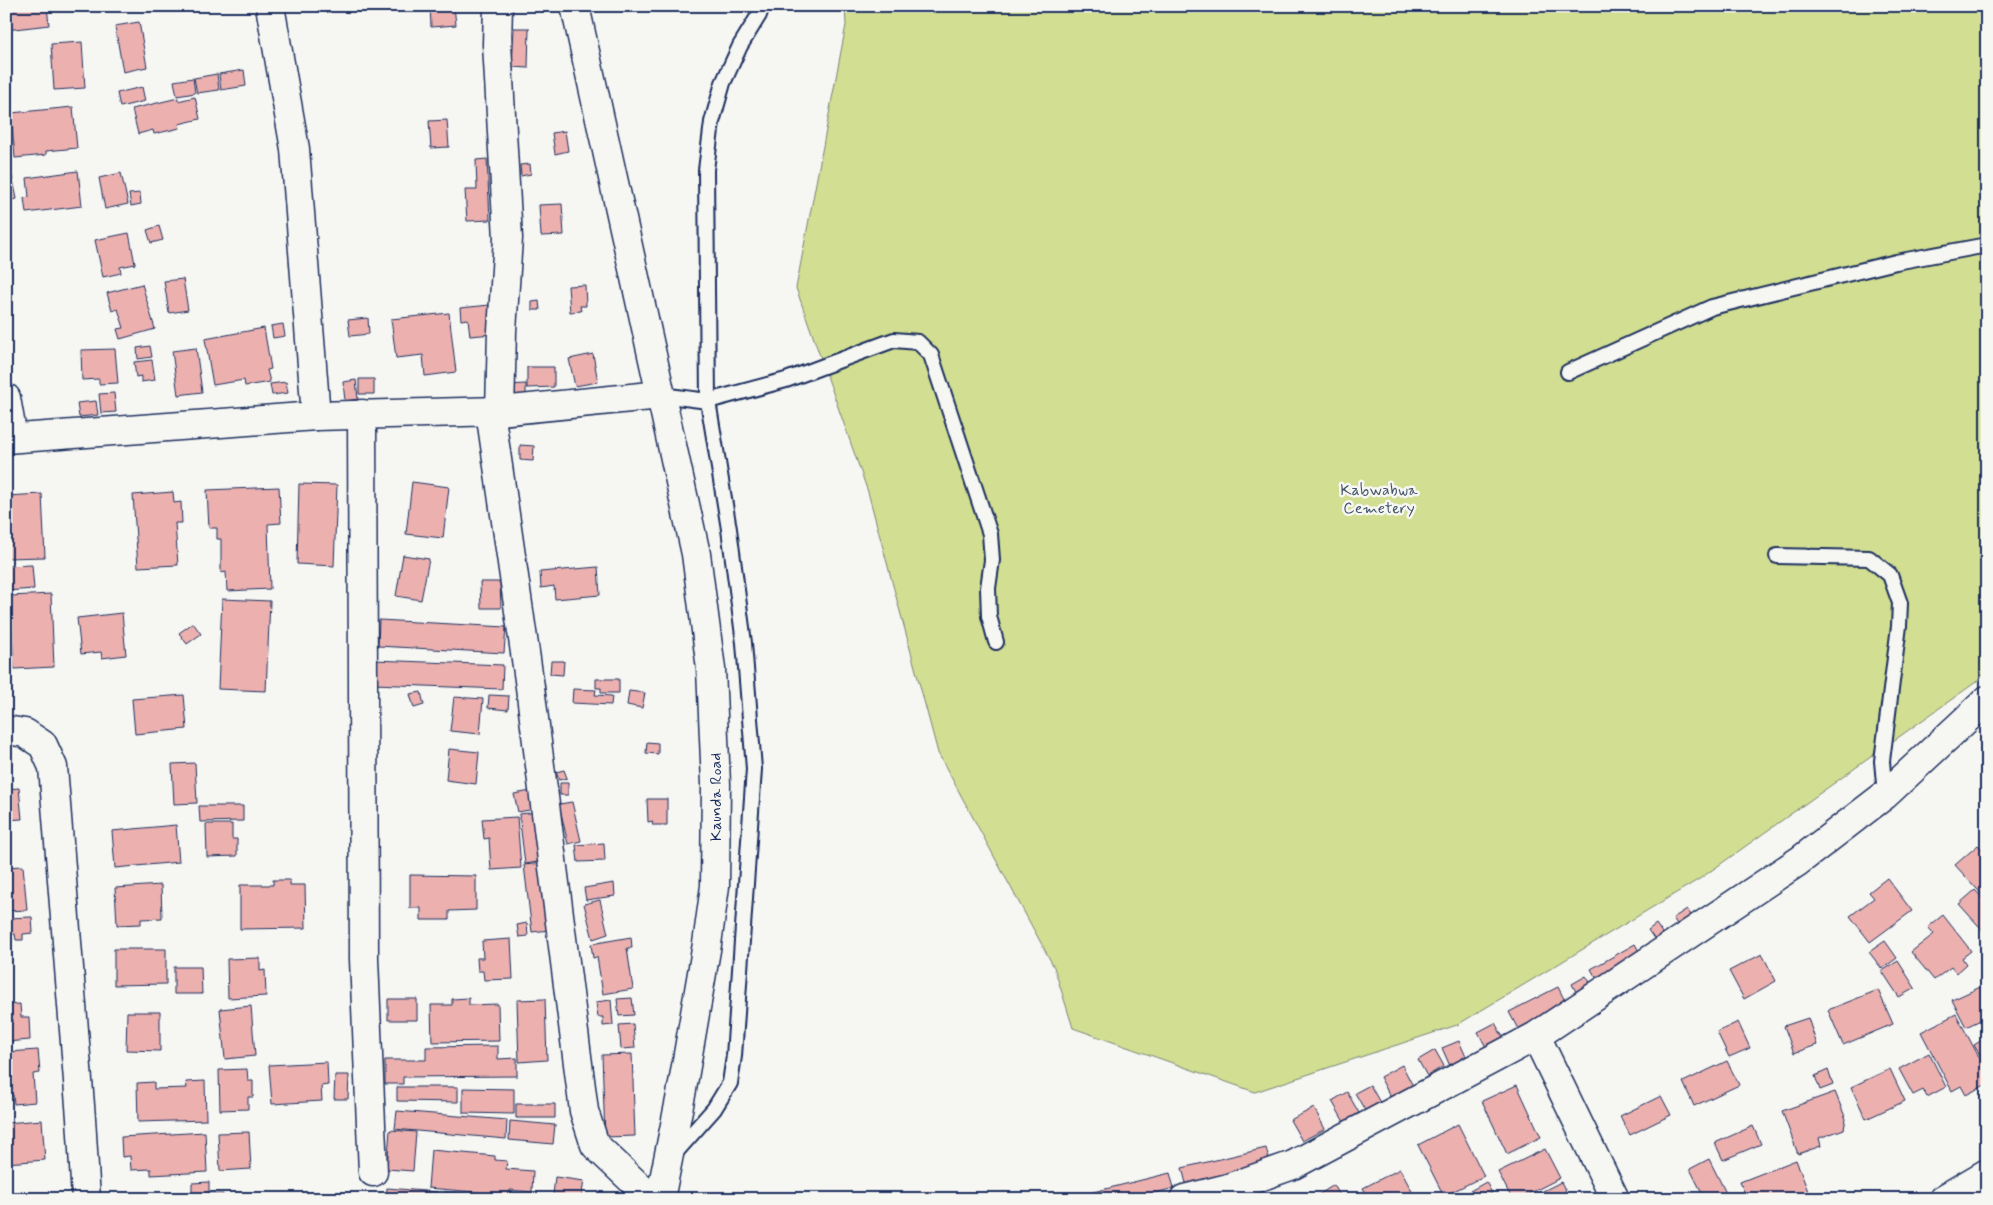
<svg xmlns="http://www.w3.org/2000/svg" width="1993" height="1205" font-family="Mynerve,sans-serif">
<style>
.green{fill:#d2de91;stroke:#768678}
.building{fill:#ecb0af;stroke:#1b2f5e}
.lines{fill:none;stroke-linecap:round;stroke-linejoin:round}
.service-casing{stroke:#1b2f5e;stroke-width:18}
.minor-casing{stroke:#1b2f5e;stroke-width:31}
.tertiary-casing{stroke:#1b2f5e;stroke-width:31}
.service{stroke:#f6f6f2;stroke-width:14}
.minor{stroke:#f6f6f2;stroke-width:28}
.tertiary{stroke:#f6f6f2;stroke-width:28}
.labels{text-anchor:middle;stroke-width:5;stroke-linejoin:round;paint-order:stroke}
.park-label{font-size:16px;fill:#405268;stroke:#f6f6f2}
.street-label{font-size:16px;fill:#1b2f5e;stroke:#f6f6f2}
</style>
<rect width="100%" height="100%" fill="#f6f6f2"/>
<filter id="ink" filterUnits="userSpaceOnUse"><feTurbulence type="fractalNoise" baseFrequency=".02" numOctaves="2"/><feDisplacementMap in="SourceGraphic" scale="10" xChannelSelector="R" yChannelSelector="G"/><feConvolveMatrix kernelMatrix="1 2 1 2 8 2 1 2 1" color-interpolation-filters="sRGB"/></filter>
<g filter="url(#ink)">
<!-- green -->
<path class="green" d="M845,6H1987V672L1976,682L1701,878L1457,1025L1255,1092L1073,1028L1054,967L938,753L868,492L796,288L846,25Z"/>
<!-- building -->
<path class="building" d="M6,6H47L49,25L6,30Z
M430,6H454L456,25L431,27Z
M139,22L147,67L123,72L115,26Z
M514,28H529L528,68L512,67Z
M82,42L85,88L54,90L51,44Z
M244,70L246,86L221,90L219,74Z
M217,74L219,90L197,93L194,78Z
M193,78L195,93L177,96L174,81Z
M142,87L145,101L120,107L117,93Z
M195,97L200,119L179,124L180,128L154,134L153,130L138,134L132,109L178,98V101Z
M73,107L77,148L46,151V155L15,158L11,113Z
M447,120L449,147L431,148L429,121Z
M565,131L568,151L555,154L552,133Z
M487,159L490,220L467,221L465,190H477L476,160Z
M530,164L531,174L521,176L520,165Z
M78,171L82,206L26,213L24,198L29,197L27,178Z
M121,173L128,204L105,209L99,178Z
M12,175L17,199L6,201V176Z
M140,193L141,204L131,206L129,194Z
M562,204L564,235L541,236L539,205Z
M159,226L163,240L151,243L147,230Z
M129,233L135,264L120,267L121,273L103,277L95,240Z
M183,279L188,310L169,313L164,281Z
M142,284L155,329L120,339L117,329L124,328L118,309L112,311L107,293Z
M585,285L586,306H580L581,311L570,312L568,286Z
M539,301L540,310H532V302Z
M490,305L493,334L470,336L468,319L461,320L460,308Z
M449,313L456,372L425,376L423,355L396,358L391,319Z
M368,318L369,334L350,336L348,320Z
M283,324L285,336L273,338L271,326Z
M264,328L271,369L267,370L270,382L245,386L244,380L213,385L205,339Z
M150,346L152,357L138,359L137,348Z
M196,348L202,392L178,395L172,351Z
M115,349L118,383L99,384V379L82,380L81,350Z
M593,354L598,382L575,386L569,359Z
M152,360L155,380L141,382V376L136,377L134,362Z
M527,367H554V387L527,388Z
M359,379H374V394H359Z
M356,380L358,399L345,401L343,382Z
M286,382L288,393L272,395L270,384Z
M526,384V397H505V385Z
M114,393L116,412L101,413L99,394Z
M96,401L98,415L79,417L77,403Z
M520,445L534,446L533,461L520,460Z
M412,482L449,487L443,538L406,534Z
M299,484L337,485L334,566L297,564Z
M279,487L281,523L268,524L270,589L227,591L226,572L221,573V539H217V528H209L207,490Z
M173,492L174,503L181,502L182,523H175L178,565L138,567L133,495Z
M42,494L45,557L6,558V496Z
M403,555L429,559L421,600L396,596Z
M32,565L34,589L6,591V566Z
M598,567L600,595L555,599L554,586L541,588L540,572Z
M480,582H500L501,608H481Z
M51,594L54,667L14,669L10,596Z
M222,599L270,601L266,691L218,689Z
M122,613L126,655L102,658L101,652L81,654L77,618Z
M379,620L506,627L504,653L378,646Z
M193,623L201,634L187,644L179,633Z
M374,660L503,665L502,689L373,684Z
M551,661H564L563,675L550,674Z
M596,679H619V693H601V688H596Z
M573,689L596,690L595,695L612,696L611,705L572,703Z
M629,691L645,693L642,708L627,705Z
M421,692L424,705L414,708L410,694Z
M184,695L187,729L135,734L132,699Z
M489,695L509,696L508,710L488,708Z
M454,697L483,699L480,734L450,731Z
M647,742L658,743V754L646,753Z
M449,749L479,752L476,784L446,780Z
M195,763L197,803L174,804L172,764Z
M564,770L567,778L559,780L556,772Z
M560,783H568V795H560Z
M19,788L22,819L6,820V789Z
M531,791L535,809L518,812L514,794Z
M647,799H667V825H652L653,821L648,822Z
M572,802L581,841L568,844L559,804Z
M199,806H243V821L200,822Z
M539,812L544,861L525,864L519,814Z
M517,817L521,868L491,870L489,838L484,839L482,819Z
M206,824H232V839H237V856L207,857Z
M176,825L179,862L115,868L112,831Z
M604,843L605,861L578,862L576,845Z
M1978,845L1987,855V900L1955,865Z
M542,863L550,930L532,932L524,865Z
M23,866L27,910L8,911L6,867Z
M410,875L476,876V910L449,911V920H421V908H410Z
M1887,878L1912,911L1870,942L1850,916L1874,898L1869,892Z
M273,880H290V885H305L306,928L240,929V885H273Z
M614,883L615,896L586,900L584,888Z
M161,885L162,918L141,919V924L117,925L115,888Z
M1975,890L1987,903V935L1959,904Z
M600,900L608,934L593,939L584,904Z
M1687,909L1696,923L1682,932L1673,918Z
M1943,915L1971,951L1962,958L1966,964L1956,973L1951,967L1934,980L1911,952L1934,934L1928,927Z
M32,917L33,933L23,934V940H16L15,934L6,935V918Z
M527,923L528,936L519,937L517,925Z
M1656,924L1665,937L1657,943L1648,930Z
M631,937L632,948H627L633,989L603,994L597,957L593,958L591,944Z
M511,939L513,979L484,980L483,971H478L477,958H483L482,941Z
M1885,941L1897,958L1882,969L1869,952Z
M1635,944L1644,960L1600,985L1591,969Z
M114,949H166V984L114,985Z
M1762,954L1776,981L1744,999L1729,971Z
M260,958V971L265,970L266,996L228,998L227,959Z
M1898,961L1915,988L1899,997L1882,971Z
M174,967H201L202,994H174Z
M1586,976L1593,987L1578,996L1572,984Z
M1987,984V1017L1966,1027L1952,1000Z
M1558,987L1568,1007L1519,1031L1509,1012Z
M1878,990L1893,1024L1843,1045L1828,1010Z
M469,998V1005L498,1004L499,1041L432,1042L431,1005H452V999Z
M632,998L634,1015L619,1016L617,999Z
M388,999H417V1020H388Z
M545,999L547,1060L519,1062L517,1000Z
M611,1000L613,1025L603,1026V1017H598L596,1002Z
M20,1004L21,1017H29L30,1040L6,1042V1005Z
M251,1006L255,1056L225,1059L220,1009Z
M127,1012H160V1051L126,1050Z
M1956,1014L1987,1072V1084L1966,1095L1961,1086L1952,1091L1921,1032Z
M1808,1018L1817,1045L1794,1053L1784,1026Z
M1738,1022L1750,1048L1729,1057L1717,1032Z
M1495,1023L1504,1039L1486,1047L1478,1032Z
M633,1024L635,1048L621,1049L619,1025Z
M1987,1037V1067L1974,1045Z
M1459,1041L1467,1059L1450,1066L1442,1048Z
M498,1046V1059L517,1058V1076L403,1077V1084H385V1060H426V1047Z
M38,1050L40,1073L33,1074L35,1102L14,1104L13,1095L6,1096L8,1052Z
M1435,1050L1444,1066L1427,1076L1418,1060Z
M1929,1053L1946,1087L1927,1097L1923,1090L1913,1095L1899,1069Z
M632,1054L635,1136L605,1137L602,1055Z
M1727,1061L1739,1085L1694,1106L1683,1082Z
M327,1062L328,1085L321,1086L322,1101L272,1104L269,1065Z
M1402,1065L1413,1086L1391,1098L1380,1077Z
M247,1069L248,1081H253V1097H248V1109L220,1110L219,1070Z
M1890,1069L1905,1101L1866,1119L1851,1087Z
M1828,1070L1833,1085L1820,1090L1815,1076Z
M335,1075H349L348,1099H334Z
M205,1081L206,1120L138,1122L137,1083L154,1082V1089L187,1088L186,1082Z
M1370,1085L1382,1106L1367,1114L1355,1093Z
M1517,1085L1541,1137L1507,1154L1482,1101Z
M397,1087H458V1102L397,1101Z
M463,1088L514,1089V1114L463,1113Z
M1347,1092L1359,1113L1344,1122L1332,1101Z
M1835,1092L1846,1119L1844,1129L1819,1138L1821,1146L1798,1154L1782,1111Z
M1661,1096L1671,1115L1630,1135L1620,1116Z
M516,1104H555V1118H516Z
M1314,1108L1325,1129L1302,1141L1290,1120Z
M397,1111L507,1120L506,1139L395,1129Z
M42,1120L45,1160L6,1163V1123Z
M510,1121L555,1125L553,1144L509,1140Z
M1458,1124L1484,1176L1444,1196L1418,1145Z
M1753,1126L1761,1144L1723,1160L1715,1143Z
M390,1130L416,1132L413,1171L387,1169Z
M205,1132L207,1172L151,1175V1169L131,1170L130,1156L122,1157L121,1137Z
M249,1132L251,1169L220,1171L218,1133Z
M1266,1148L1271,1167L1187,1187L1182,1168Z
M1545,1149L1560,1178L1519,1199H1512L1498,1172Z
M431,1150L495,1156V1160L507,1161L506,1169L533,1171L532,1192L510,1190V1195L428,1188Z
M1709,1159L1727,1195L1718,1199H1705L1690,1169Z
M1796,1160L1811,1199H1747L1740,1182Z
M1400,1169L1416,1199H1369L1363,1188Z
M1170,1173L1174,1188L1133,1199H1065Z
M555,1177L584,1181L581,1199L553,1195Z
M209,1182V1193H192V1183Z
M1486,1182L1492,1193L1482,1199H1456Z
M1561,1182L1569,1197L1565,1199H1532L1531,1197Z
M1334,1185L1342,1199H1312Z
M387,1188L437,1192L436,1199H386Z
M445,1192L519,1199H445Z
M210,1194H223V1199H210Z"/>
<g class="lines">
<defs>
<path id="service" d="M1568,372L1712,307L1896,262L1987,245
M661,395L708,401L786,380L894,340L918,342L931,355L990,534L992,560L988,588L989,616L996,642
M1777,556L1869,558L1890,575L1900,603L1899,626L1882,761L1885,795
M674,1154L714,1109L730,1083L734,1056L754,769L744,643L729,529L708,401L706,170L712,122L723,83L740,46L759,15L762,6"/>
<path id="minor" d="M270,6L295,149L316,416
M498,6L497,44L508,238L502,331L500,411
M6,398L13,438
M490,411L530,687L584,1111L595,1145L652,1199
M362,414L364,959L373,1172
M6,730L25,733L43,745L53,767L81,1118L86,1199
M1536,1036L1615,1199
M1184,1199L1228,1188L1293,1165L1536,1036L1799,861L1885,795L1987,700
M1943,1199L1987,1173"/>
<path id="tertiary" d="M575,6L696,554L711,669L716,784L715,886L707,944L681,1095L660,1199
M6,439L316,416L500,411L661,395"/>
</defs>
<!-- service casing -->
<use href="#service" class="service-casing"/>
<!-- minor casing -->
<use href="#minor" class="minor-casing"/>
<!-- tertiary casing -->
<use href="#tertiary" class="tertiary-casing"/>
<!-- service -->
<use href="#service" class="service"/>
<!-- minor -->
<use href="#minor" class="minor"/>
<!-- tertiary -->
<use href="#tertiary" class="tertiary"/>
</g>
</g>
<g class="labels">
<!-- park labels -->
<g class="park-label">
<text x="1379" y="495">Kabwabwa<tspan x="1379" dy="18">Cemetery</tspan></text>
</g>
<!-- street labels -->
<g class="street-label">
<text transform="translate(715 797) rotate(-90)" y="6">Kaunda Road</text>
</g>
</g>
<!-- margin -->
<rect width="1993" height="1205" fill="none" stroke="#f6f6f2" stroke-width="25"/>
<rect x="12" y="12" width="1968" height="1180" fill="none" stroke="#1b2f5e" stroke-width="2" filter="url(#ink)"/>
</svg>
